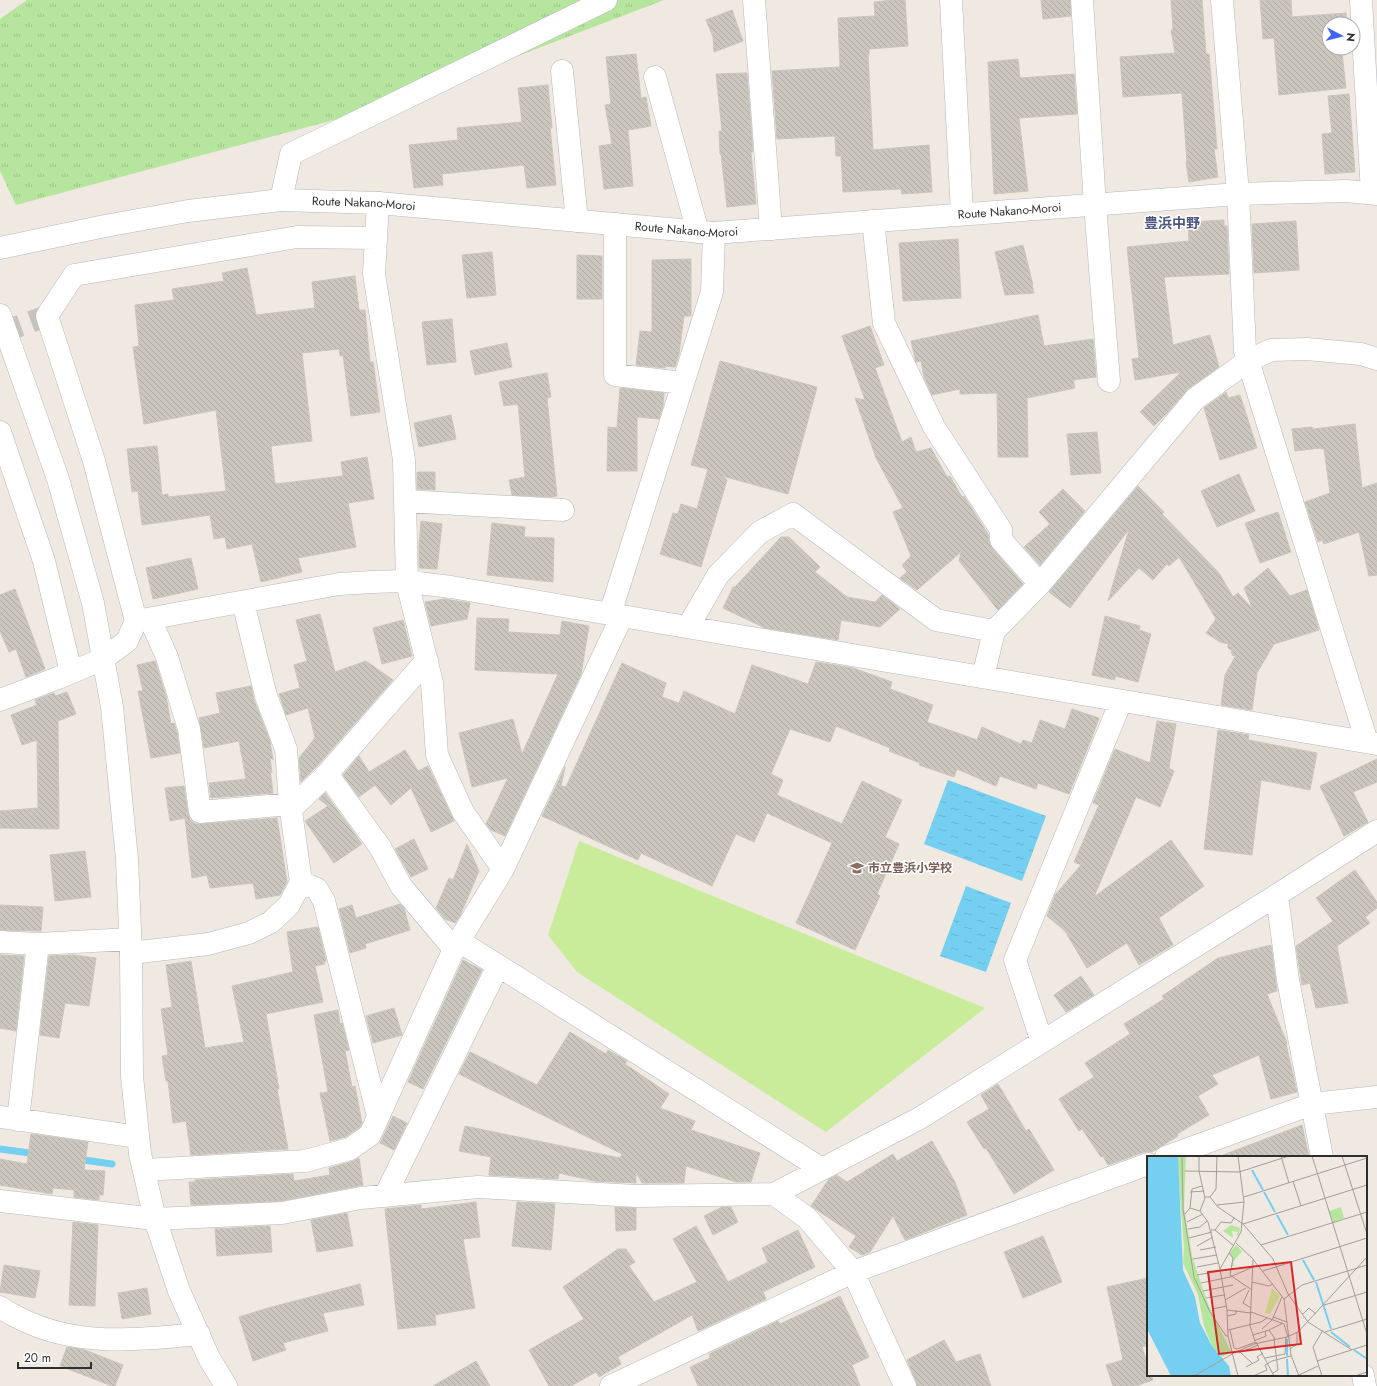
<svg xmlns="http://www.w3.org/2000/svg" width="1377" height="1386" font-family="Jost,'Noto Sans JP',sans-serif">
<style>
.grass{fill:url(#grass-tufts)}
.pitch{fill:#c9ec9a}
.water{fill:url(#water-ripples)}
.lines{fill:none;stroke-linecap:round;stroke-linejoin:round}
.stream{stroke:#75cff0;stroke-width:7}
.building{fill:url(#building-back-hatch);stroke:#cbc5ba}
.street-tunnel{stroke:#c8c4bd;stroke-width:22;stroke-dasharray:22 11;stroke-linecap:butt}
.street-casing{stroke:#b4b7c1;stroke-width:23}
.secondary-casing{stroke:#b4b7c1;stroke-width:23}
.street{stroke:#fff;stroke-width:22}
.secondary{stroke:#fff;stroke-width:22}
.labels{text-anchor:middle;stroke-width:3;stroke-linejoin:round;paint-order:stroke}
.street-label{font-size:12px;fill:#2e2e2e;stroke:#fff}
.education-label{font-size:12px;font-weight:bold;fill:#785e54;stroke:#fff;text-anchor:start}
.quarter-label{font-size:14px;font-weight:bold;fill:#4d5680;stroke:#fff}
.inset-river{fill:none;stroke:#75cff0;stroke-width:2}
.inset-road{fill:none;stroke:#a29e99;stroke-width:1}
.view{fill:#d62828;fill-opacity:0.15;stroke:#d62828;stroke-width:2}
.inset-edge{fill:none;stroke:#2e2e2e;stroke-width:2}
</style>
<defs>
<pattern id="grass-tufts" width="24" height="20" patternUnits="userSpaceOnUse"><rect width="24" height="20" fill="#b6e59e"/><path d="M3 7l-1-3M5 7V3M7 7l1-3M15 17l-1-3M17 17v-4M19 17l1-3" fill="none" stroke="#9dc588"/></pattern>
<pattern id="water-ripples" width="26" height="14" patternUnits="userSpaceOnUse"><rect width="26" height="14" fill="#75cff0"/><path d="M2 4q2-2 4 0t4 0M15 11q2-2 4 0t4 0" fill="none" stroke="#66b2ce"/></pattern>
<pattern id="building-back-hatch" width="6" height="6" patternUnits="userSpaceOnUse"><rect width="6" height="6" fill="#cbc7bf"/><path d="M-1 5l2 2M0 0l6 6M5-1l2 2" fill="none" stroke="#afaba4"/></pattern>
</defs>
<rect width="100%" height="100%" fill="#efe9e1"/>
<!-- grass -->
<path class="grass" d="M27,0H664L390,105L16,205L0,171V19Z"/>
<!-- pitch -->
<path class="pitch" d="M579,841L985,1008L826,1132L577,972L548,935Z"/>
<!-- water -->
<path class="water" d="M948,780L1046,816L1022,881L924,844Z
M966,886L1011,903L986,972L940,956Z"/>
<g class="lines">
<!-- stream -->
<path class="stream" d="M0,1149L37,1154
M77,1159L112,1164"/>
</g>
<!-- building -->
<path class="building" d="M893,0H905L908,46L869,49V55H868L873,150L929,145L932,192L902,194L901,189L843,192L841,156H836L835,136L777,139L772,71L840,67L838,18L875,16L874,2Z
M1041,0H1070L1071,16L1043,19Z
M1171,0H1202L1206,54H1209L1217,149H1214L1218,177L1189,182L1186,162H1187L1182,93L1123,97L1120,57L1175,53L1171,30L1173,29Z
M1260,0H1291L1292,17L1346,13L1347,24H1329V48H1348L1349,53H1342L1346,88L1279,95L1274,38L1263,39Z
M732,10L743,41L714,52L713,37L706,20Z
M636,54L641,98L646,97L651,126L628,130L633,186L604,189L599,146L612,144L605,105L611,104L606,57Z
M1018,59L1020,78L1074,74L1077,114L1019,118L1028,191L994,194L988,62Z
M747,73L753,152H751L756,204L727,207L721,154H720L719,131H722L716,74Z
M548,85L552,128H550L556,185L527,188L524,165L442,174L443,185L414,188L409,145L458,140L457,128L522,122L518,88Z
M1349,94L1355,172L1325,174L1322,134L1332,133L1328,96Z
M1224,220V226H1227L1229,274L1164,277L1173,345L1210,335L1219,367L1188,389L1167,413L1154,426L1140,412L1181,372L1135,380L1132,359L1139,358L1127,247L1189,241L1188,222Z
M1296,221L1299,270L1254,273L1252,224Z
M958,239L961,298L903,301L899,243Z
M1023,245L1033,285H1032L1034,293L1005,295L995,252Z
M492,252L496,295L467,298L462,255Z
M577,255L602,256V299H577Z
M691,259V316H684L679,354L675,367L665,366V368L636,365L640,331L652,332V260Z
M247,268L256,315L315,308L312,282L355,276L359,310H365L370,362H373L380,412L351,416L343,355L340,356L339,349L302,353L312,441L271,446L275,484L343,476L341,462L367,457L374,499L348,503L356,547L298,558L302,572L261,582L252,544L227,549L225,537L214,539L210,515L142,525L138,491L132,492L127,449L157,446L162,495L168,494V497L226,491L216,410L144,424L133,347L139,346L135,305L174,300L172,289L224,281L222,273Z
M1038,315L1044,346L1093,339L1096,377L1073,380L1075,388L1027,398L1028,457H998L997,393L960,394V389L932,395L924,377L921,361L916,362L915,358L911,341Z
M452,319L456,362L427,365L422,322Z
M870,326L884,365L875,368L902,442L911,437L916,452L931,448L947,477L950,476L962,497L964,496L988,534L989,541L992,548L1023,584L998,610L959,561L961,552L917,590L900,578L907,572L902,565L911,556L893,512L903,508L876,458L855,398L865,400L842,336Z
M507,343L512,367L475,375L470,351Z
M720,361L817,387L788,494L722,476L727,480L701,567L660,554L673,513L678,514L681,504L697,509L708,469L691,465Z
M547,373L551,397L547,398L557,496L552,497L512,495L509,480L525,477L518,404L504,406L499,382Z
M620,388L664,393L663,406L659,419L637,417V471H607L608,427L617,428Z
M1226,392L1228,398L1240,395L1257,448L1220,460L1204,408Z
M451,415L456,439L419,447L414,423Z
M1355,424L1362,488L1377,483V575L1369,576L1359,532L1324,544L1322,540L1318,542L1305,502L1330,493L1324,449H1321V448L1295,451L1292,429L1312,427L1313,429Z
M1097,432L1101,473L1071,475L1067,434Z
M417,472H435V490L417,489Z
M1239,474L1255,511L1217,527L1201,491Z
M1138,486L1164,512L1162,514L1219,573L1233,597L1238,593L1253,609L1244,588L1268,568L1290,596L1307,590L1319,630L1274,644L1257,673L1252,710L1221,705L1225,675L1236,655L1233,656L1231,652L1233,651L1228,648V644L1220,642L1206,633L1216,619L1179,557L1169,566L1167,564L1153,580L1139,568L1108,601L1129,529L1070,608L1049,592Z
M1063,489L1085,511L1040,565L1024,547L1050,524L1039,512Z
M1278,512L1291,552L1260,563L1245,523Z
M421,521L442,524L437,569L419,568V546Z
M492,523L525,527L524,537L554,538L553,582L487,575Z
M781,537H789L820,567L815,572L847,597L875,602L882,595L900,609L880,627L841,620L838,640L765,628L723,608L733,587H735Z
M191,558L198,589L153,599L146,568Z
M15,589L45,669L26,677L16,649L9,652L0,631V595Z
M444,599L470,603L467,619L431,626L425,602Z
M320,614L335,672L366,661L393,680L318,765L301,782L299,758L315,738L308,708L286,715L279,694L300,688L294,665L307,661L296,620Z
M1105,616L1140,626L1139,630L1151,634L1138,682L1115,676V680L1092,675Z
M477,618L509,619L508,632L560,635L562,621L589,626L581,674L505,836L491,830L486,824L508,778L472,787L459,733L513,719L522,754L558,674L475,670Z
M403,620L412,656L382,664L373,628Z
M155,661L166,696L171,724L174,723L177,732L180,753L151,758L138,691H143L137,665Z
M816,662L853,668L892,682L890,689L933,705L927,722L977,740L982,727L1021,744L1023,740L1032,743L1040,720L1065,729L1072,709L1099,718L1091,740L1069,794L1038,783L1036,789L1000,776L996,786L957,769L954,777L919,765L920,763L889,751L890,748L836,726L830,742L790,729L771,774L783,780L777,795L842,824L862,781L902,800L885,837L899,844L877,894L880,896L855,950L796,923L832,843L767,813L754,842L736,834L712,886L641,853L638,860L542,816L565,767L561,786L566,787L622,663L666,683L662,697L679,703L684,691L735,714L752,665L808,684Z
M251,686L254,700L270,741L273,760L270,757L272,773L270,769L273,793L211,798L209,783L246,779L239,741L204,748L199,718L220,713L216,693Z
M67,692L76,714L58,721L59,829L0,828V811L38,808L37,740L22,745L11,715L37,705L35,700L54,693L55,696Z
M1157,721L1176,724L1169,768L1174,771L1160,807L1136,797L1094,897L1171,840L1204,886L1159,918L1173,945L1139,965L1127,943L1087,968L1065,931L1047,916L1055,895L1081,865L1074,862L1099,805L1093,803L1115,749L1150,763Z
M1218,730L1249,735L1248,740L1317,753L1310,790L1261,780L1252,855L1204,849Z
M405,750L418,771L428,766L454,821L431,832L411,788L391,805L375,785L359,797L343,775L359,756L369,772Z
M1377,759V782L1353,792L1368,822L1344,836L1320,786Z
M184,786L188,814L190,820L195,824H201L277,818L287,882L280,895L256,899L253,883L210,888L207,875L192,878L185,818L170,821L165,788Z
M325,793L362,844L334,863L305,821L328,806L319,799Z
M414,839L428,869L411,877L395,849Z
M467,844L479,871L460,916L455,923L445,919L436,908L449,878L453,880Z
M85,851L91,897L55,901L50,855Z
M1355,870L1377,902V908L1365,917L1370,923L1337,946L1348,1003L1316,1008L1310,983L1302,985L1296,946L1333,921L1316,898Z
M400,904L404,908L410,930L365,944L366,948L350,953L339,909L352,905L356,918Z
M0,905L43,907L41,931L0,930Z
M318,927L326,961L324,962L325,964L315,966L323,1002L266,1014L279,1089H277L288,1149L191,1155L186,1121L173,1123L168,1081H166L162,1056L168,1055L161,1009L172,1007L166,965L191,961L205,1048L244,1042L232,986L293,972L287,932Z
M1271,945L1277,991L1267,994L1287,1043L1286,1044L1297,1092L1271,1099L1259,1055L1212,1075L1218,1084L1198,1096L1209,1115L1177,1134L1178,1136L1152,1152H1144L1108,1165L1103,1156L1101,1157L1082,1129L1079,1131L1059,1099L1094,1077L1085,1063L1130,1034L1124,1024L1164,999L1162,996L1218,958Z
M0,955L24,956L16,1031L0,1028Z
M73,955L96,958L89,1006L65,1003L59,1038L40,1035L49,956Z
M463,960L482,970L423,1089L408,1082Z
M1081,976L1094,995L1066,1012L1054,995Z
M394,1008L402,1035L373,1043L366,1016Z
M338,1010L340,1024L342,1023L349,1050L345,1051L352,1087L355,1086L362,1123L360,1127L345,1137L330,1141L320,1093L328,1092L314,1015Z
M570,1032L606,1054L608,1050L627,1061L625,1064L669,1094L660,1108L695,1121L691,1130L760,1153L751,1182H736L686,1166L684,1183H642L636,1172V1183L594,1181L559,1173L558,1179L489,1175L491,1157L459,1151L465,1126L620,1158L622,1154L459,1074L470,1052L537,1085Z
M998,1084L1026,1131L1029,1129L1054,1170L1014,1194L986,1148L984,1149L967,1122L989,1109L981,1095Z
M393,1116L407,1123L394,1150L380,1143Z
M1302,1125L1309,1157H1224L1223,1155Z
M31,1134L88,1142L84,1170L105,1171L103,1195H99V1200L74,1197V1190L53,1188L52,1194L0,1185V1159L27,1164Z
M932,1141L955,1182L967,1215L905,1240L893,1216L870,1252L862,1255L849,1247L856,1236L811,1206L829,1179L837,1175L847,1182L893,1154L897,1161Z
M359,1158L363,1185L281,1201L191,1205L189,1182H195V1180L293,1174L294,1181L330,1175L329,1168L353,1161Z
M476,1202L480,1237L463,1239L475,1308L435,1315L436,1325L398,1329L385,1209L421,1205V1209Z
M517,1202L555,1204L551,1250L512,1246Z
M615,1207L636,1208V1230L616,1231Z
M722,1207H731L738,1222L713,1235L704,1216Z
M347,1213L353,1246L317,1252L311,1220Z
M73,1222L98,1225L95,1306L69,1305Z
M270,1226L272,1252L217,1256L215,1229Z
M696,1226L728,1282L768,1262L762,1248L798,1230L815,1267L763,1292L766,1299L698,1331L692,1315L618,1357L621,1364L599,1377L596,1372L571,1386H549L529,1350L584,1319L563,1287L618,1249H626L635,1262L629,1266L654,1302L697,1282L673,1239Z
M1043,1236L1062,1282L1023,1298L1004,1252Z
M4,1265L40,1271L35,1298L0,1292Z
M1148,1278V1345L1142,1347L1148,1365V1375H1151L1153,1380L1136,1386H1113L1106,1365L1123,1360L1107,1287Z
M360,1284L364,1305L323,1313L328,1331L283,1343L286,1350L253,1361L239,1317L268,1308Z
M147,1288L151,1314L122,1319L118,1293Z
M840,1296L869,1357L852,1365L860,1386H698L690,1367L710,1358L709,1354L778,1321L780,1324Z
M944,1340L956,1362L980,1354L991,1386H917L916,1381L907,1360Z
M67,1347L85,1350L123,1365L115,1386H112L60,1366Z
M476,1361L490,1386H433Z"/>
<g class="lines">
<!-- street-tunnel -->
<path class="street-tunnel" d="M0,333L47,316"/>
<defs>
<path id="street" d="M754,0L771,229
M951,0L962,214
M1082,0L1095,205L1109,381
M1222,0L1238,194L1245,351L1367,742
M1361,0L1372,193
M562,71L577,221
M655,77L698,232
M281,200L291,154L606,0
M378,203L374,274L404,460L407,582L432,683L437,755L463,812L503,869
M873,221L884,323L934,427L1001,530V540L1040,584
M615,224V375L683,383
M0,432L44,561L71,672
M405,501L563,510
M610,614L712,292L714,233
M150,619L167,657L189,729L200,812L290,804
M136,621L339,584L373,582L402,581L451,587L1377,744
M688,627L718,575L760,532L793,514L936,620L994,631
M983,677L994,631L1040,584L1195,399L1248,361L1271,350L1307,349L1361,354L1377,359
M0,700L58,678L103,659L127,641L136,621L94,461L47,316L74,275L297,237L376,238
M327,774L380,847L401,886L454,949
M291,809L327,774L427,660
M301,882L317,889L324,901L378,1116
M1277,895L1288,980L1322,1157
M459,941L822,1169
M0,942L38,944L130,939
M131,953L208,944L249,933L271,922L289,905L301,882L290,804L286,749L266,696L243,602
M1042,1042L1015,960L1121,701
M0,1117L138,1137
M18,1120L38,944
M1166,1157L1312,1104L1377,1097
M144,1170L305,1161L350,1149L370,1135L454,949L503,869L622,616
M774,1194L807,1218L853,1272L905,1386
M385,1196L498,966
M0,1201L155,1219L282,1213L361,1198L478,1187L636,1196L774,1194L920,1118L1277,895L1377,831
M0,1307C6,1312 14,1315 21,1319C77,1347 138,1340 199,1334
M1363,1375L1365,1386
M611,1386L853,1272L1148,1164"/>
<g id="secondary">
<path id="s1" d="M0,248L105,226L188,211L281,200L378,203L714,233L1238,194L1347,191L1377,194"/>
<path d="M0,315L58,479L93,603L112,707L127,859L131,953L132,1076L140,1154L155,1219L179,1291L209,1358L226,1386"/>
</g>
</defs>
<!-- street casing -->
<use href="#street" class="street-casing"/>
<!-- secondary casing -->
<use href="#secondary" class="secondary-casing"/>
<!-- street -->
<use href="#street" class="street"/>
<!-- secondary -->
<use href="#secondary" class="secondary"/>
</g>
<!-- icons -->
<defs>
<symbol id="school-bare" viewBox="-9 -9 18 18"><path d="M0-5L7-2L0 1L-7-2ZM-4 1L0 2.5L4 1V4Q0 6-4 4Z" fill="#8d6e63" stroke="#fff" stroke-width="2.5" paint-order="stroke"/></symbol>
</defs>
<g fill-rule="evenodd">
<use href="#school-bare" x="847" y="858" width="20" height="20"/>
</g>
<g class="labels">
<!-- street labels -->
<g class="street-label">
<text dy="4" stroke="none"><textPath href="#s1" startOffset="368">Route Nakano-Moroi</textPath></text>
<text dy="4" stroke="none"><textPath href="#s1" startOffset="1016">Route Nakano-Moroi</textPath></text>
<text dy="4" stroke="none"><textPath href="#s1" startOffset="692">Route Nakano-Moroi</textPath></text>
</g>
<!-- education labels -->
<g class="education-label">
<text x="868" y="872">市立豊浜小学校</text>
</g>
<!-- quarter labels -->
<g class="quarter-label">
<text x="1172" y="228">豊浜中野</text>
</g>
</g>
<!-- overview -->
<g transform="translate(1147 1156)">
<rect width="220" height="220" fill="#efe9e1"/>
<path d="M30,0H39L37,51L45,100L61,148L84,196L75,201L65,190L57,170L51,139L36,107L37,93ZM194,51L197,62L186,66L182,55Z" fill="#b6e59e"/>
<path d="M84,69L93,72L92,79L89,80L91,76L85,75L86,82L76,75ZM89,89L95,95L86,106L87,110L84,111L86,102L82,98Z" fill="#b6e59e"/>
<path d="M125,132L133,140L123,158L118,157Z" fill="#c9ec9a"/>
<path d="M0,0H31L36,114L48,141L53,167L65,190L82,210L84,220H24L0,173Z" fill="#75cff0"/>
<path class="inset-river" d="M105,14L116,34M117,36L128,56M130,59L141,79M156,104L167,124M169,126L184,173M184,176L203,191M207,194L220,203M140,200V183M140,203L141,220"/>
<path class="inset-road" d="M35,0L36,53L47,121L63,156L79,180H81M52,0V15L58,42L53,55M134,0L142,27M165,0L220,178M195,0L220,78M38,15L92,16L142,0M146,25L154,50M43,36L57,35M58,41H63L71,51L96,68L126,103L141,138L161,166L205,194M63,41L69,33L70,0M97,41L220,2M70,49L97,46M43,52L53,55L61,66L73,113M38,58L43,52L45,33L55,30M40,66L56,58M96,68L220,29M41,73L53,71L60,65M64,74H68L87,90M68,74L74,66L84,67L87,62M42,82L65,76M89,87L105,102L137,143L144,199L152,220M114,89L220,56M50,90L66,81M53,94L69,91M82,97L86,102L83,119L105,134M46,103L70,99M106,104L103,170L108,185M50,111L71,107M116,115L220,82M50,119L73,115M105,126L122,130L126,128M54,127L83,121L106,111M102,134L96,147L104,152M56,135L86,129M59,142L77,139M137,143L155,129L220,109M78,144L99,132M177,149L220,136M65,153L80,150M80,154L104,157M104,156L137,168L141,181M155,159L162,152L169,158M80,160L89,158V154M126,161L140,166M125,164L135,141M115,173L125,164M81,174L114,166L120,162M83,174L87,192L90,193L109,186L127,220M122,174L136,167M178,176L220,163M106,179L122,174L128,183M107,185L119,180L118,175M143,193L150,188V176M87,197L107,188L140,181L151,176L220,101M92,197L111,189M94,197L105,207M118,202L138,198L139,181M170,205L220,189M99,211L112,204L110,201L116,197M126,217L131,214L127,183M152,219L171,210M47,220L87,197M91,220L81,180L80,154L73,113L94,76L97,46L91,0M106,220L120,214L118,209L125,205L144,200M175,220L166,191L176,174M208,220L220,216"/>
<path class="view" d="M144,106L154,188L72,198L61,116Z"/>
<rect width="220" height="220" class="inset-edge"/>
</g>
<!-- north arrow -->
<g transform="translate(1341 36) rotate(97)"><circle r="19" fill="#ffffff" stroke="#ababab"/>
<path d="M0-3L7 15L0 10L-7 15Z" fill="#4264fb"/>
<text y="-6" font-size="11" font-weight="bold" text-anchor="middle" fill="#2e2e2e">N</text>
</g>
<!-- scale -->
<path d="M18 1362v6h73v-6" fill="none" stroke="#2e2e2e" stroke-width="2"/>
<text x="24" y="1362" font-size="12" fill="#2e2e2e" stroke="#ffffff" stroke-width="3" paint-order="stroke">20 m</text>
</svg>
